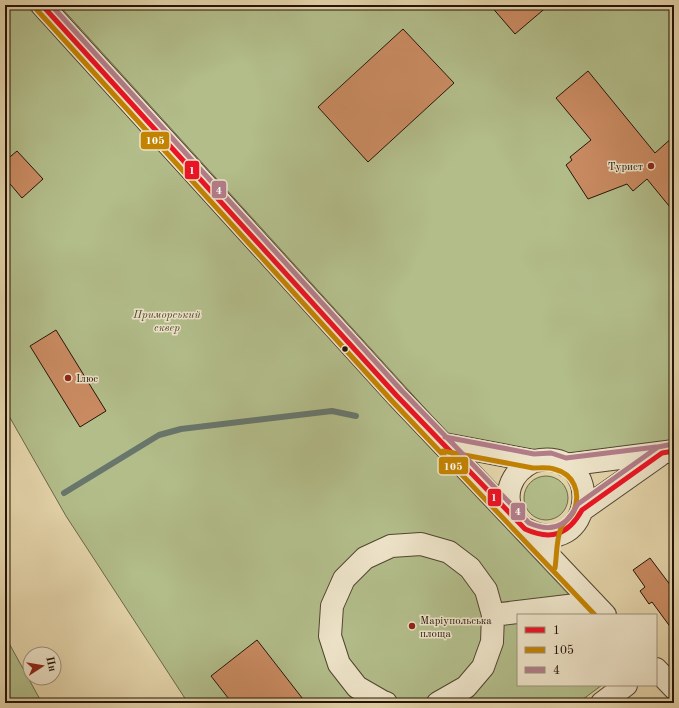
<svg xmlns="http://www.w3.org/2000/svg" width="679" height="708" font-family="'Old Standard TT',serif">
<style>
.green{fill:#b2bd8a;stroke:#6a6849}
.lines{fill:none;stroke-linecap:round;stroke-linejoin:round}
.stream{stroke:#68766c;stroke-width:6}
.building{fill:#ca8b62;stroke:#231408}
.minor-casing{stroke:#534430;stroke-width:24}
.tertiary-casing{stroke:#534430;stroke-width:24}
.minor{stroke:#ede3c8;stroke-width:22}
.tertiary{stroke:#ede3c8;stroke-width:22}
.bus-1-casing{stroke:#ede3c8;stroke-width:8}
.bus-2-casing{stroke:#ede3c8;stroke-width:8}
.bus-3-casing{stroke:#ede3c8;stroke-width:8}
.bus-1{stroke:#eb1325;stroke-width:5}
.bus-2{stroke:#c28202;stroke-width:5}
.bus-3{stroke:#b27c89;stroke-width:5}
.poi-dot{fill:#8f2418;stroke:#ede3c8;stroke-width:1.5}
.bus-dot{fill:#231408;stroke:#ede3c8;stroke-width:1.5}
.labels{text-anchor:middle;stroke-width:3;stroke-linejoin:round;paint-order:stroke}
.poi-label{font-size:11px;fill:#231408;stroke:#ede3c8;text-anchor:start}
.park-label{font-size:11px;font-style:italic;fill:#4e472f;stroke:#ede3c8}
.line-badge{stroke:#ede3c8;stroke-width:1.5}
.badge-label{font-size:11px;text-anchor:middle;font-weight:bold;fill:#fff}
</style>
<rect width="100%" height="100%" fill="#e4d4aa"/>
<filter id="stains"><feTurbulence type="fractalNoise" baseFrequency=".005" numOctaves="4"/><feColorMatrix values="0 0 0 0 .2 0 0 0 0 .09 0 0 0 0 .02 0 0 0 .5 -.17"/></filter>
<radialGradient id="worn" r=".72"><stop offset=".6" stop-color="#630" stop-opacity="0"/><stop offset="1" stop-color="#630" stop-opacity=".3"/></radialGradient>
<!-- green -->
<path class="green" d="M5,5H26L389,404L588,615H518V685H602L578,703H188L66,516L5,409Z
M59,5H674V443L567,456L451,437Z
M524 498a22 22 0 1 1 44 0a22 22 0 1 1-44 0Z
M5,636L42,703H5Z"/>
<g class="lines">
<!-- stream -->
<path class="stream" d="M64,493L159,435L181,429L332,411L356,416"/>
</g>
<!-- building -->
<path class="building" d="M490,5H549L515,34Z
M403,29L454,83L368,162L318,107Z
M588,71L655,153L674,136V212L647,179L633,191L627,184L588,199L566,165L572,160L570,157L591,140L556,98Z
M17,151L43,179L22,198L5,178V161Z
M56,330L106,411L80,427L30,346Z
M650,558L674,590V632L652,602L649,604L640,591L645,587L633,570Z
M257,640L306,703H232L211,676Z"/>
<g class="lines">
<defs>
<path id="minor" d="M493,615L593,603
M386,703L383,702L357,687L339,664L330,636L332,606L344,579L365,558L391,546L421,544L449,552L470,568L486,590L493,615L492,642L483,667L466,687L438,703
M602,703L626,685"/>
<path id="tertiary" d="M42,5L397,396L515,520
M444,444L534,461C608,446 594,565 525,529
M534,461C509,473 502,496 515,520L605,615
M565,465L674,451
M582,510L660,455
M656,669L674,688"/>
</defs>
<!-- minor casing -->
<use href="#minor" class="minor-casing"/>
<!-- tertiary casing -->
<use href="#tertiary" class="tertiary-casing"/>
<!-- minor -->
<use href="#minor" class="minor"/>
<!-- tertiary -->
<use href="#tertiary" class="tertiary"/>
<defs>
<path id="bus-1" d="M42,5L397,396L525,529C551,541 568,535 582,510L662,453L674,451"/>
<path id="bus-2" d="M37,10L392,401L595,615
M443,451L533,468C540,468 547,467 554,469C574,474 581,492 574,511C571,518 564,521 561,528C556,540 557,555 555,568"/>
<path id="bus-3" d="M51,5L402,391L529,523C545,530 561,530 571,515C574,511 575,508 578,504L658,447L673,444
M445,437L534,454L551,453L566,458L656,447"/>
</defs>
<!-- bus-1 casing -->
<use href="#bus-1" class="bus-1-casing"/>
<!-- bus-2 casing -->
<use href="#bus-2" class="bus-2-casing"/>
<!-- bus-3 casing -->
<use href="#bus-3" class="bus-3-casing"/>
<!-- bus-1 -->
<use href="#bus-1" class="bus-1"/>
<!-- bus-2 -->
<use href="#bus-2" class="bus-2"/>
<!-- bus-3 -->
<use href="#bus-3" class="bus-3"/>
</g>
<!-- markers -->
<g class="poi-dot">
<circle cx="651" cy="166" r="4"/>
<circle cx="68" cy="378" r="4"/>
<circle cx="412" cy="626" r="4"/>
</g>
<circle class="bus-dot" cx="345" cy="349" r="3.5"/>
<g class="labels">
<!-- poi labels -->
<g class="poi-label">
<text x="643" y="170" text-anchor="end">Турист</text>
<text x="76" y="382">Ілюс</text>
<text x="420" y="624">Маріупольська<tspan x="420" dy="13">площа</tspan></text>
</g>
<!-- park labels -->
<g class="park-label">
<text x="167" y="318">Приморський<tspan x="167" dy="13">сквер</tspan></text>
</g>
</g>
<g class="line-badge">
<rect x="140" y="131" width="30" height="19" rx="4" fill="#c28202"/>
<rect x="184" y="160" width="16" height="20" rx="4" fill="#eb1325"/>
<rect x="211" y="180" width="16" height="19" rx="4" fill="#b27c89"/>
<rect x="438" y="456" width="31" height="19" rx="4" fill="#c28202"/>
<rect x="487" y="488" width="15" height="19" rx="4" fill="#eb1325"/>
<rect x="510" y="502" width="16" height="19" rx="4" fill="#b27c89"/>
</g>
<g class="badge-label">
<text x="155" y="144">105</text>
<text x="192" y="174">1</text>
<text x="219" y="194">4</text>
<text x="453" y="470">105</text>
<text x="494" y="501">1</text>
<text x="518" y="515">4</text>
</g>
<!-- margin -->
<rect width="679" height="708" fill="none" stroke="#e4d4aa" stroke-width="20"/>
<rect x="6" y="6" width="667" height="696" fill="none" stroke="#231408" stroke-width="2"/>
<rect x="10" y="10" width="659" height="688" fill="none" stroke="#231408"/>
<!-- legend -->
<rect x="517" y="614" width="140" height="72" fill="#ede3c8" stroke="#9c907b"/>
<rect x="525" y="627" width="20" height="6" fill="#eb1325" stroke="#9c907b"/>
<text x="553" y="634" font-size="12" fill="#231408">1</text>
<rect x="525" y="647" width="20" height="6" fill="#c28202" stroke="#9c907b"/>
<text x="553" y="654" font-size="12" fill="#231408">105</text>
<rect x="525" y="667" width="20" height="6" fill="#b27c89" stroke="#9c907b"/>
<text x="553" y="674" font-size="12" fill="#231408">4</text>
<!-- north arrow -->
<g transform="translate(42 666) rotate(78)"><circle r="19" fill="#ede3c8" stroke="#9c907b"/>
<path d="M0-3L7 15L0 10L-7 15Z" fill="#8f2418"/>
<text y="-6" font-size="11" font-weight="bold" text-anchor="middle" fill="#231408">Пн</text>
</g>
<rect width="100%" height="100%" filter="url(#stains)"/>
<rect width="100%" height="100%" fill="url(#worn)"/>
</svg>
